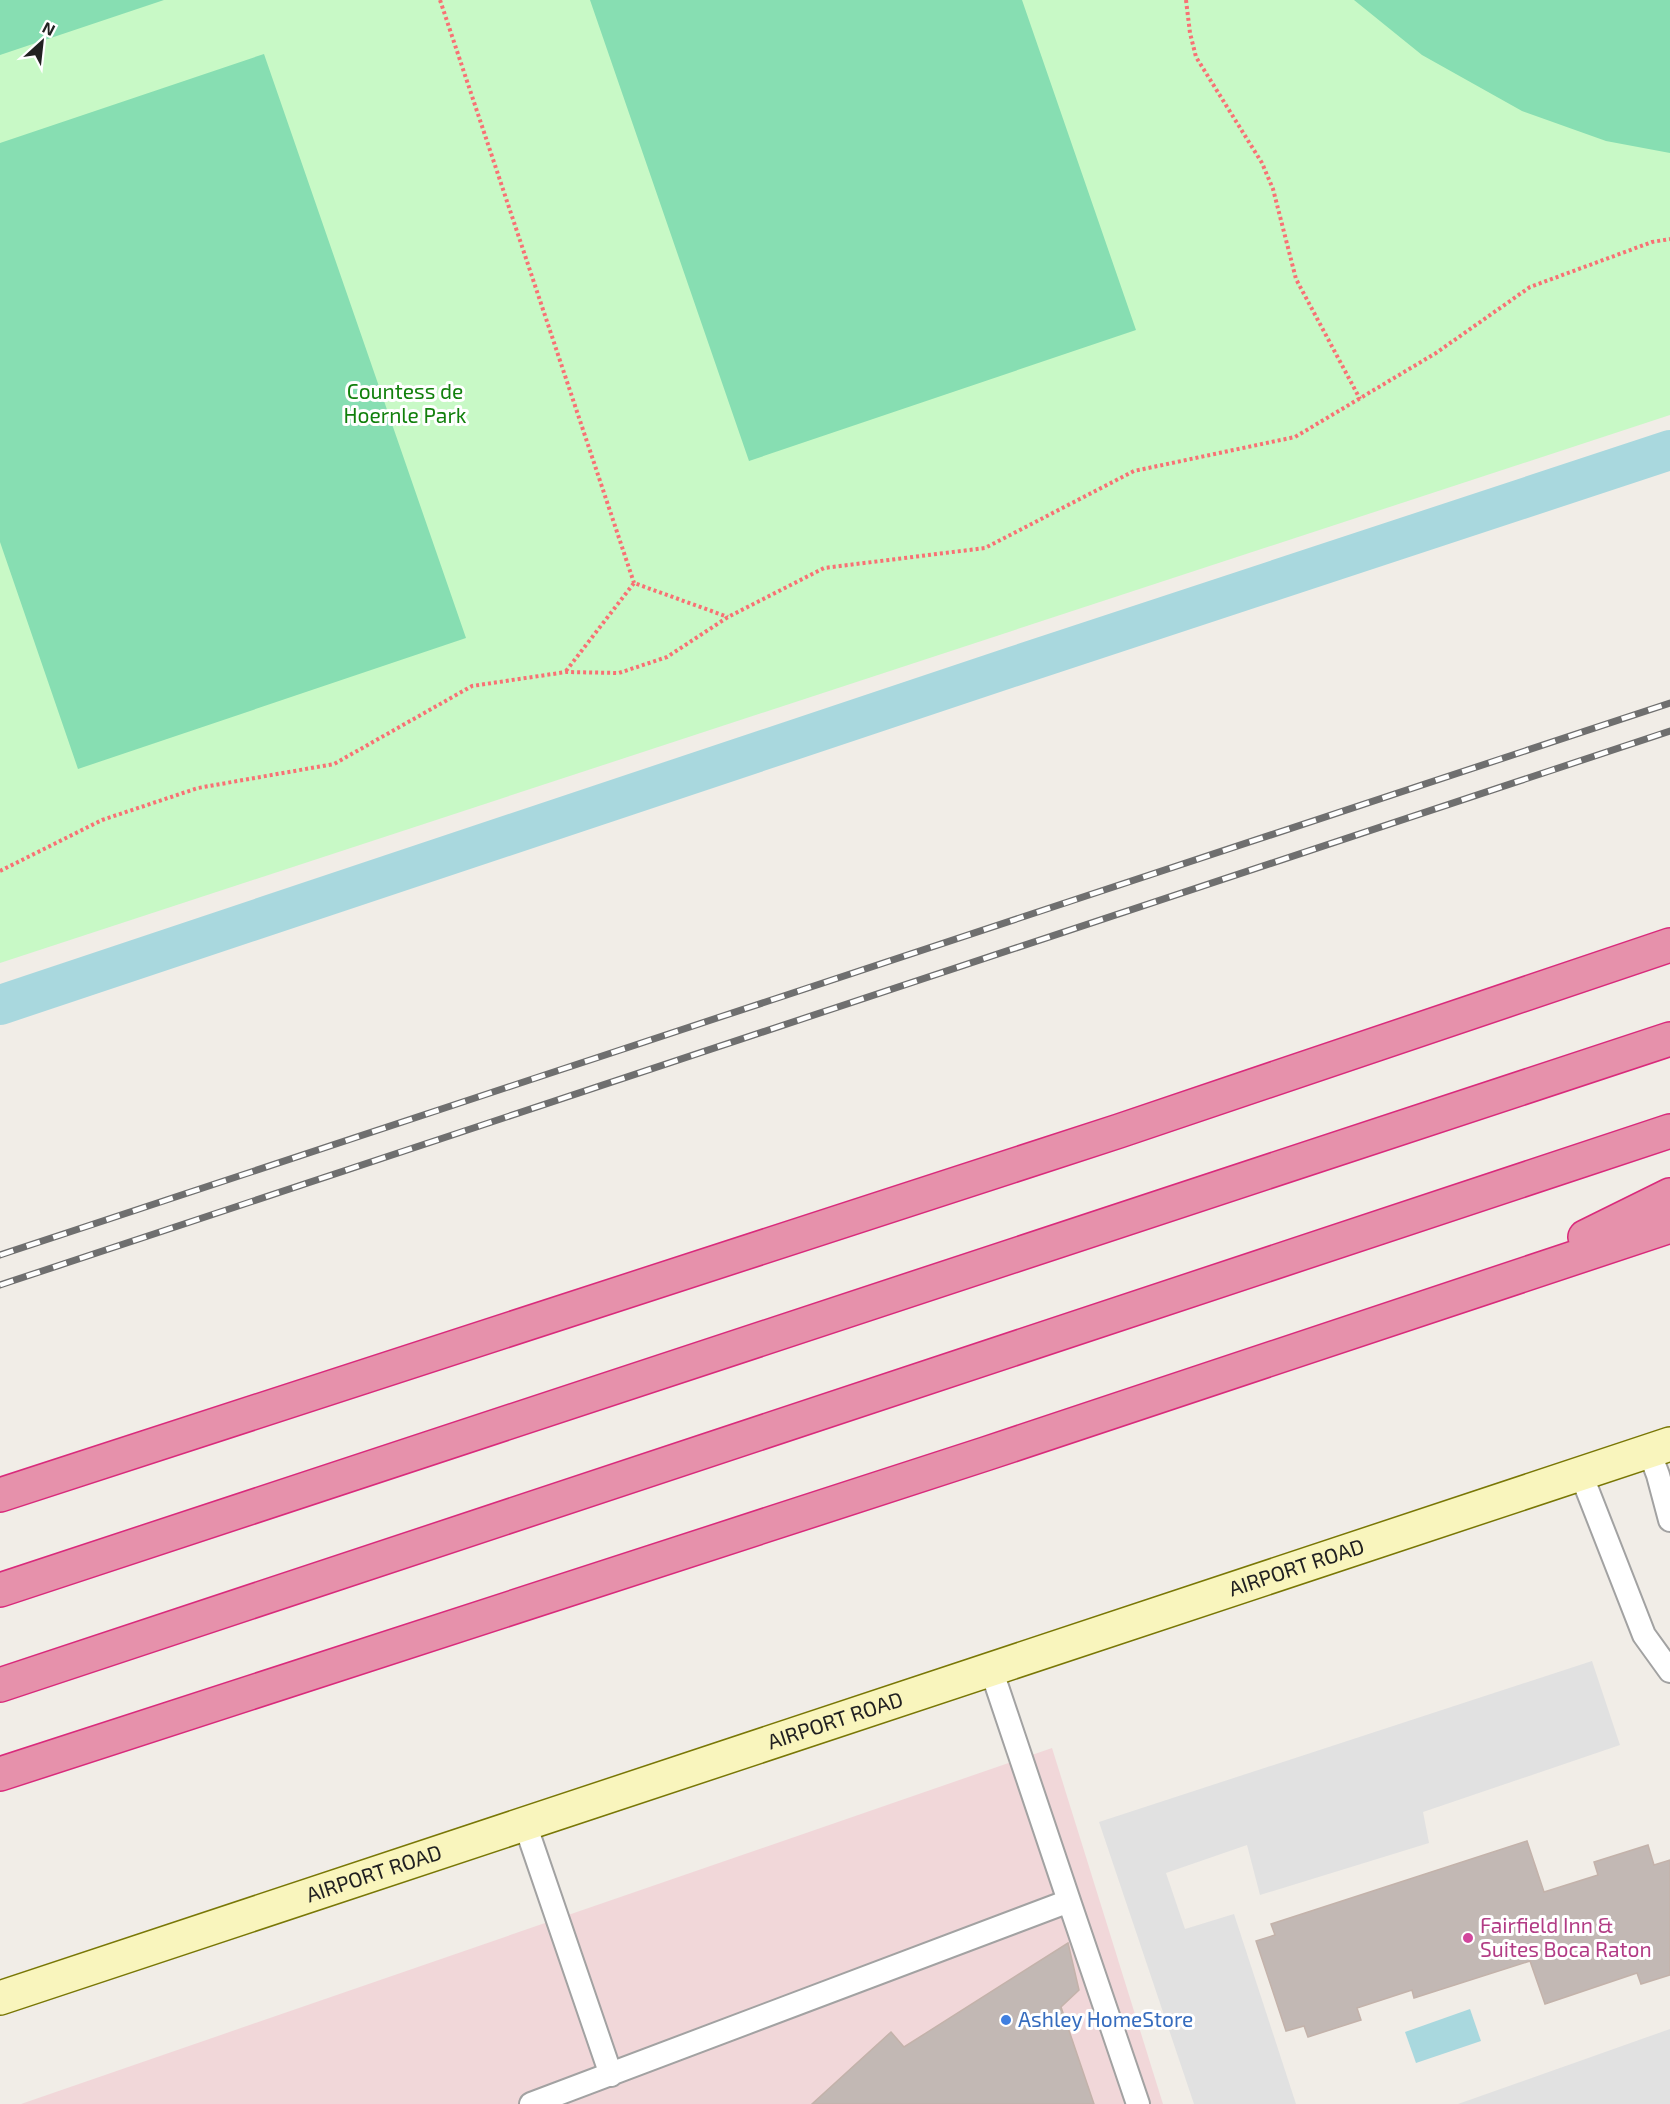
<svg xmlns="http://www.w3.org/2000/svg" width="1670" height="2104" font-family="'Exo 2',sans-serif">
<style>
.commercial{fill:#f1d7d9}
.park{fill:#c8f9c6}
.pitch{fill:#87deb2}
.parking{fill:#e1e1e1}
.water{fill:#a9d8de}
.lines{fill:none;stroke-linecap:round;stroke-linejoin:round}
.canal{stroke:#a9d8de;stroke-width:40}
.building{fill:#c2b8b4;stroke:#c3b2aa;stroke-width:1.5}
.lane-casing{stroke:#a2a2a2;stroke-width:26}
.secondary-casing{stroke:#797706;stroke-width:36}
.highway-casing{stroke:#d92a7b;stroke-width:36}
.path{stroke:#f87174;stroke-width:4;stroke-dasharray:3 3;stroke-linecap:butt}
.lane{stroke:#fff;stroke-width:22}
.secondary{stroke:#f9f5bd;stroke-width:33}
.highway{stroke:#e691ab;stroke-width:33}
.rail-casing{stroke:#6f6f6f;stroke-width:7}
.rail{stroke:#fff;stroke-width:4.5;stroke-dasharray:14;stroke-linecap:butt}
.hotel-dot{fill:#d1479c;stroke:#fff;stroke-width:2}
.shop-dot{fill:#3f7fe0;stroke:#fff;stroke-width:2}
.labels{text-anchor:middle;stroke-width:6;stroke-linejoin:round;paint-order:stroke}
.park-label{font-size:21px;fill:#12800d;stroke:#fff}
.street-label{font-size:21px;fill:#212121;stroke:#fff}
.hotel-label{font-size:21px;fill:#b23c85;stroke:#fff;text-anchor:start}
.shop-label{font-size:21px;fill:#366cbe;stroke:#fff;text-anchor:start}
</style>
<rect width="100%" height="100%" fill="#f1ede7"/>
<!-- commercial -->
<path class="commercial" d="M1052,1748L1163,2104H21Z"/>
<!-- park -->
<path class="park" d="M0,0H1670V415L0,963Z"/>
<!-- pitch -->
<path class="pitch" d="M0,0H164L0,55Z
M590,0H1022L1136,330L749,461Z
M1354,0H1670V153L1606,141L1522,111L1422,55Z
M264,54L466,638L78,769L0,542V143Z"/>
<!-- parking -->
<path class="parking" d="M1592,1661L1620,1745L1423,1812L1429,1843L1260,1895L1247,1845L1166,1873L1185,1929L1234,1914L1296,2104H1194L1099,1822Z
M1670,2029V2104H1458Z"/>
<!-- water -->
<path class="water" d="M1470,2009L1481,2041L1416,2063L1405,2032Z"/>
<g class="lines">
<!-- canal -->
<path class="canal" d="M0,1005L1015,666L1670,450"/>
</g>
<!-- building -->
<path class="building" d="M1527,1841L1544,1892L1598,1875L1594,1862L1648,1845L1654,1865L1670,1860V1975L1641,1984L1637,1973L1545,2004L1530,1961L1414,1998L1412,1990L1357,2008L1361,2020L1308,2037L1304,2026L1286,2031L1256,1941L1275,1935L1271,1924Z
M1068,1943L1079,1990L1061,2007L1094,2104H812L891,2032L904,2047Z"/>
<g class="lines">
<defs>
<path id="lane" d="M1649,1451L1658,1475L1670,1520
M1581,1474L1644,1635L1670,1671
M991,1669L1069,1901
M525,1824L611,2075
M531,2104L1069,1901L1138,2104"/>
<g id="secondary">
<path id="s1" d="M0,1998L1670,1444"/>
</g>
<path id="highway" d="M1585,1237L1670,1195
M0,1495L1119,1131L1670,945
M0,1590L1670,1039
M0,1685L1670,1131
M0,1774L985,1454L1670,1226"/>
</defs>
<!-- lane casing -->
<use href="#lane" class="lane-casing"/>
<!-- secondary casing -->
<use href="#secondary" class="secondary-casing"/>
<!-- highway casing -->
<use href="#highway" class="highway-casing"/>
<!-- path -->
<path class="path" d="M440,0L634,583
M1186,0L1190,33L1196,57L1262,163L1273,189L1296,279L1360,399
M566,671L634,583L728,617
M0,871L102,820L198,788L334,764L472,686L566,672L619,673L667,657L728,617L824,568L985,548L1134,471L1295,437L1436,353L1530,287L1652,242L1670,239"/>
<!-- lane -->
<use href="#lane" class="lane"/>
<!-- secondary -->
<use href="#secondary" class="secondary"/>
<!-- highway -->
<use href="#highway" class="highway"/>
<defs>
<path id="rail" d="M0,1255L1670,703
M0,1285L1670,731"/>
</defs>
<!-- rail casing -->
<use href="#rail" class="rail-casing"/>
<!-- rail -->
<use href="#rail" class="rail"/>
</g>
<!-- markers -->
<circle class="hotel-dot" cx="1468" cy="1938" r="6"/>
<circle class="shop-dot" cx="1006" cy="2020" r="6"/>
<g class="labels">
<!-- park labels -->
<g class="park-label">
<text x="405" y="399">Countess de<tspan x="405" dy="24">Hoernle Park</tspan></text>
</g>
<!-- street labels -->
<g class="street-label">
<text dy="7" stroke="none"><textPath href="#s1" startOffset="1366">AIRPORT ROAD</textPath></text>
<text dy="7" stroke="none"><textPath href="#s1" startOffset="880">AIRPORT ROAD</textPath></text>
<text dy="7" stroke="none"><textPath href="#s1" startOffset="394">AIRPORT ROAD</textPath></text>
</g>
<!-- hotel labels -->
<g class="hotel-label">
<text x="1480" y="1933">Fairfield Inn &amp;<tspan x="1480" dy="24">Suites Boca Raton</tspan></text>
</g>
<!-- shop labels -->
<g class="shop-label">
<text x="1018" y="2027">Ashley HomeStore</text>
</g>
</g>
<!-- north arrow -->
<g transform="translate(42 42) rotate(27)" stroke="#ffffff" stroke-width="4.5" paint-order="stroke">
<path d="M0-4.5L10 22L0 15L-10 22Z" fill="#212121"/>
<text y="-9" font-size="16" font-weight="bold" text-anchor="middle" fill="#212121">N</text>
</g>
</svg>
